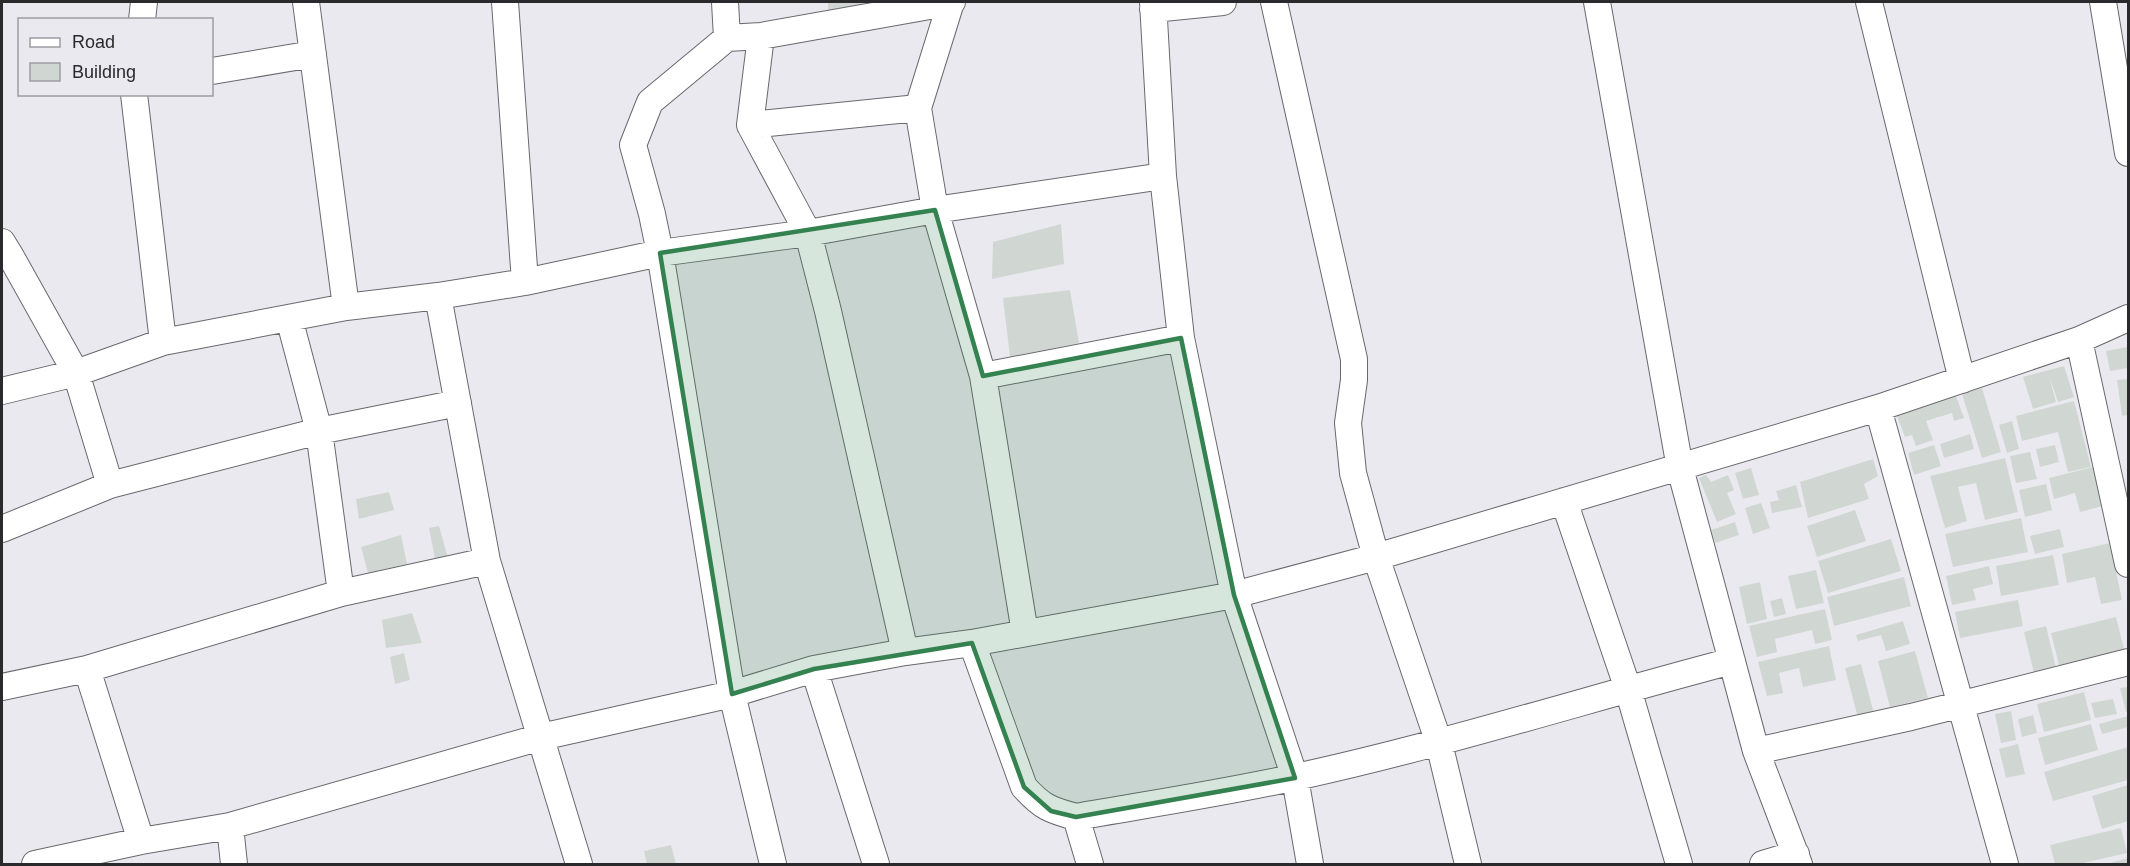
<svg xmlns="http://www.w3.org/2000/svg" width="2130" height="866" font-family="Arial,sans-serif">
<style>
.building{fill:#d0d7d2}
.lines{fill:none;stroke-linecap:round;stroke-linejoin:round}
.street-casing{stroke:#6a686e;stroke-width:28}
.street{stroke:#fff;stroke-width:26}
.marked{fill:#358251;fill-opacity:0.2;stroke:#358251;stroke-width:4.5;stroke-linejoin:round}
</style>
<rect width="100%" height="100%" fill="#ebe9f0"/>
<!-- building -->
<path class="building" d="M828,2H863L864,9L828,15Z
M1061,224L1064,264L992,279L993,242Z
M1070,290L1079,343L1010,357L1003,298Z
M2128,347V368L2110,371L2106,351Z
M2064,366L2074,397L2058,402L2049,376L2056,402L2033,409L2023,377Z
M2128,379V415L2122,416L2117,380Z
M1982,388L2001,452L1982,458L1962,394Z
M1956,396L1964,418L1954,421L1952,413L1926,421L1933,440L1916,446L1912,435L1905,437L1897,416Z
M2074,401L2091,467L2068,472L2058,432L2022,441L2016,416Z
M2012,421L2019,449L2007,453L1999,425Z
M1970,434L1974,449L1944,458L1940,444Z
M1934,445L1941,466L1914,475L1908,453Z
M2055,445L2059,462L2040,467L2036,449Z
M2030,452L2037,479L2016,483L2010,456Z
M2005,458L2018,512L1985,520L1976,483L1958,487L1967,521L1945,528L1930,476Z
M1873,459L1878,476L1864,484L1869,499L1808,518L1800,482Z
M2093,467L2103,506L2080,512L2075,493L2054,499L2049,478Z
M1751,468L1759,495L1743,499L1735,473Z
M1706,475L1711,482L1728,475L1734,490L1727,493L1736,514L1717,522L1699,478Z
M2046,484L2052,510L2025,517L2019,490Z
M1796,485L1802,507L1772,513L1770,502L1779,500L1776,491Z
M389,492L394,510L359,519L356,499Z
M1761,503L1770,528L1753,534L1745,508Z
M1855,510L1866,541L1817,557L1807,526Z
M2021,518L2028,552L1953,567L1945,534Z
M1735,522L1739,535L1715,543L1711,530Z
M439,526L448,558L435,559L429,528Z
M2060,529L2064,547L2035,554L2030,536Z
M401,535L407,564L368,573L361,547Z
M1891,539L1901,571L1828,593L1818,561Z
M2110,543L2122,600L2101,604L2095,577L2067,583L2062,554Z
M2053,555L2059,585L2001,596L1996,566Z
M1989,566L1993,584L1973,589L1976,600L1952,605L1946,576Z
M1816,570L1824,603L1796,609L1788,576Z
M1904,577L1911,606L1834,626L1827,597Z
M1760,582L1767,619L1747,624L1739,587Z
M1782,598L1786,614L1774,617L1770,601Z
M2018,600L2023,626L1960,638L1955,612Z
M1825,609L1832,640L1815,644L1812,630L1775,639L1777,652L1757,657L1749,626Z
M412,613L422,643L386,648L382,620Z
M2116,617L2125,653L2060,669L2051,633Z
M1903,621L1910,644L1886,651L1881,635L1858,641L1856,635Z
M2046,626L2057,672L2035,677L2024,632Z
M1829,646L1836,680L1803,687L1799,668L1779,673L1783,693L1767,696L1758,662Z
M1915,651L1928,698L1890,707L1878,661Z
M404,653L410,680L395,684L390,657Z
M1861,664L1874,714L1858,718L1845,668Z
M2128,687V711L2126,712L2120,688Z
M2084,692L2091,720L2044,732L2037,704Z
M2113,699L2117,714L2095,718L2091,703Z
M2011,711L2016,740L2001,743L1995,714Z
M2033,715L2037,733L2022,737L2018,719Z
M2128,716V727L2102,734L2099,724Z
M2091,724L2098,750L2045,765L2038,738Z
M2018,744L2025,774L2006,778L1999,749Z
M2128,747V780L2053,801L2044,772Z
M2128,785V821L2102,829L2092,796Z
M2121,828L2127,853L2079,864H2055L2050,845Z
M671,845L676,864H647L644,851Z
M2128,858V864H2107Z"/>
<g class="lines">
<defs>
<path id="street" d="M306,2L346,307
M505,2L525,282
M725,2L727,38
M951,2L918,108L935,210L983,376L1025,633
M1153,2L1163,176L1181,338L1234,595L1295,778L1310,864
M1274,2L1354,359V380L1348,423L1353,473L1376,557L1439,743L1468,864
M1597,2L1680,468L1756,751L1799,864
M1869,2L1962,380
M2103,2L2128,153
M1153,9L1223,2
M142,20L144,2
M761,36L750,125L808,233L828,311L905,652
M212,71L313,54
M134,94L163,342
M750,125L918,108
M2,242L10,255L76,373L110,485
M438,296L487,561L579,864
M289,318L319,431L341,593
M2079,340L2128,564
M983,376L1181,338
M2,391L76,373L163,342L346,307L438,296L525,282L660,253L808,233L935,210L1163,176
M1878,408L2005,864
M1564,501L1628,689L1679,864
M2,529L110,485L319,431L458,403
M972,643L1024,787C1042,807 1050,810 1076,817C1150,804 1224,793 1296,777C1443,745 1587,699 1732,661
M87,669L141,841
M814,669L876,864
M2,687L87,669L341,593L487,561
M1756,751L1911,717L2128,662
M1076,817L1090,864
M230,826L234,864
M35,864L141,841L230,826L541,737L732,694L814,669L905,652L972,643L1234,595L1376,557L1878,408L2079,340L2128,318
M773,864L732,694L660,253L652,214L633,145L650,102L727,38L761,36L952,2
M1763,864L1796,854"/>
</defs>
<!-- street casing -->
<use href="#street" class="street-casing"/>
<!-- street -->
<use href="#street" class="street"/>
</g>
<!-- marked area -->
<path class="marked" d="M935,210L983,376L1181,338L1234,595L1295,778L1076,817L1051,811L1024,787L972,643L814,669L732,694L660,253Z"/>
<!-- border -->
<rect width="2130" height="866" fill="none" stroke="#2a292b" stroke-width="6"/>
<!-- legend -->
<rect x="18" y="18" width="195" height="78" fill="#ebe9f0" stroke="#9e9ca1" stroke-width="1.5"/>
<rect x="30" y="38" width="30" height="9" fill="#ffffff" stroke="#9e9ca1" stroke-width="1.5"/>
<text x="72" y="48" font-size="18" fill="#2a292b">Road</text>
<rect x="30" y="63" width="30" height="18" fill="#d0d7d2" stroke="#9e9ca1" stroke-width="1.5"/>
<text x="72" y="78" font-size="18" fill="#2a292b">Building</text>
</svg>
